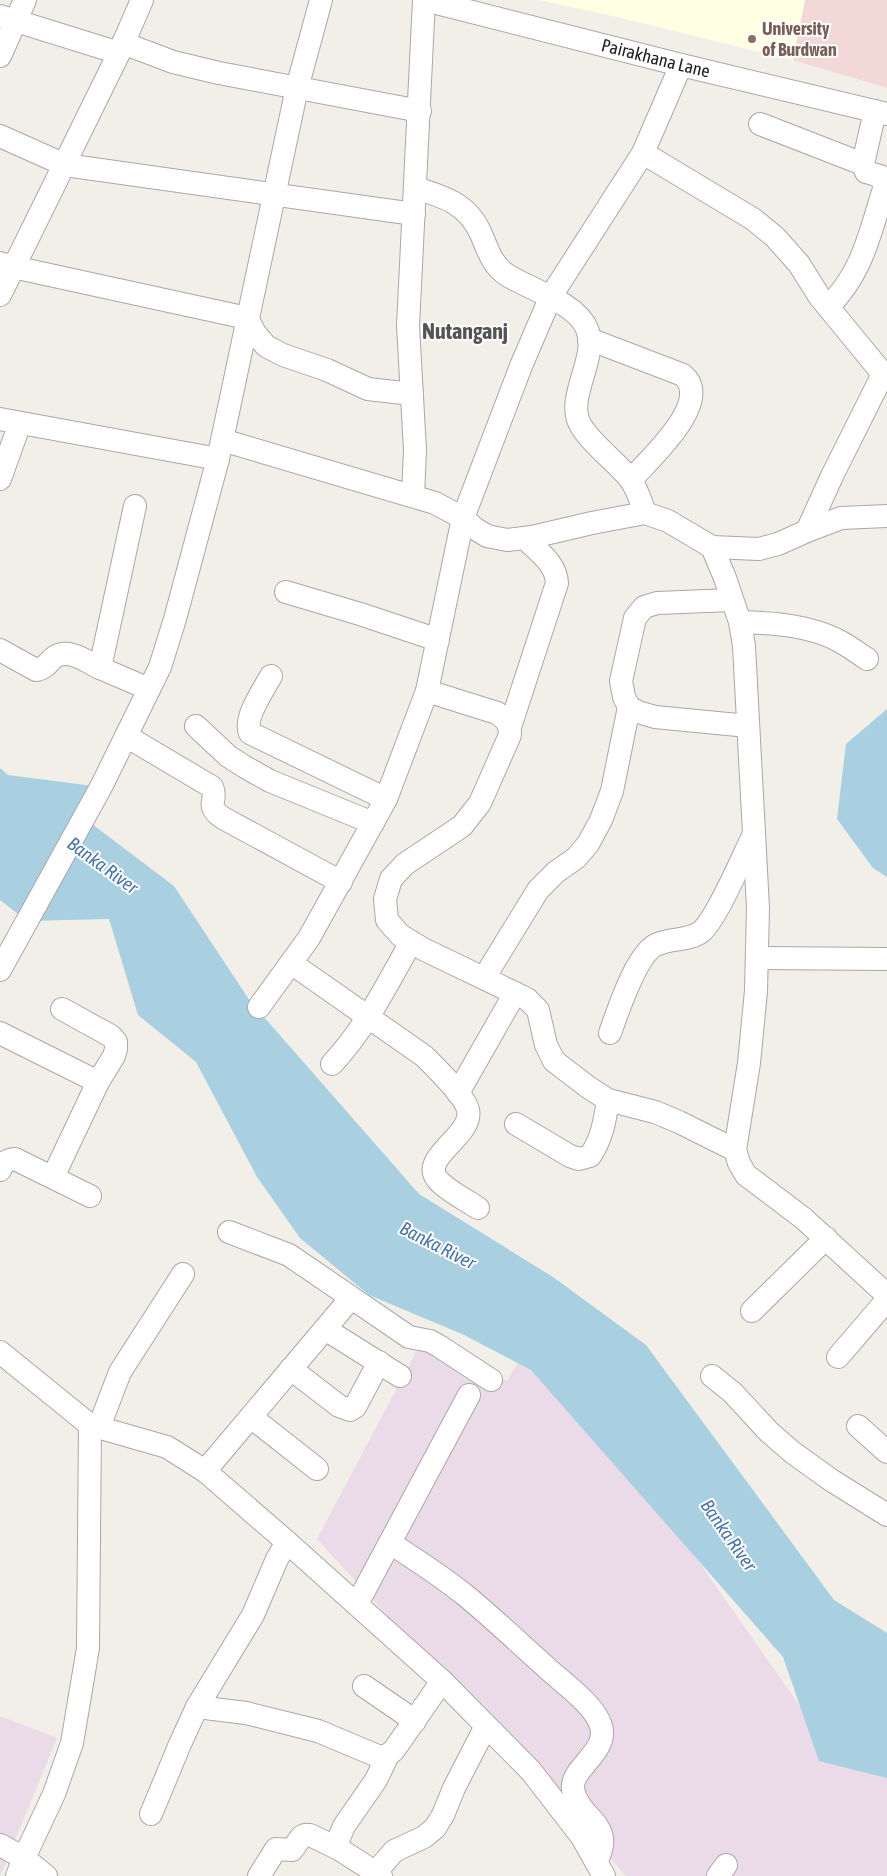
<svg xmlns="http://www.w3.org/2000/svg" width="887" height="1876" font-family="'Asap Condensed',sans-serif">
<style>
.commercial{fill:#f2d9d7}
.industrial{fill:#ebdae7}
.education{fill:#feffe3}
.water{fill:#a8d0e0}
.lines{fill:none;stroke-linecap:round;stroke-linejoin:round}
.minor-casing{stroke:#a8a8a8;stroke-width:24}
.minor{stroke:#fff;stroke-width:22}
.education-dot{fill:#8d6e63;stroke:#fff;stroke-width:2}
.labels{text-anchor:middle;stroke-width:4;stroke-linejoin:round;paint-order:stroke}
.education-label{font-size:18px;font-weight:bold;fill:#785e54;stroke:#fff;text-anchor:start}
.street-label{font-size:18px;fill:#212121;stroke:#fff}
.water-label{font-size:19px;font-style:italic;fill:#4776ac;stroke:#fff}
.district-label{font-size:22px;font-weight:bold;fill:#545454;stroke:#fff}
</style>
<rect width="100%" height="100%" fill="#f2efe8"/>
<!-- commercial -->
<path class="commercial" d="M805,0H887V88L793,60Z"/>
<!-- industrial -->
<path class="industrial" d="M424,1337L507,1381L518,1362L584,1398L816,1729L887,1747V1876H626L317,1539Z
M0,1716L57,1738L0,1876Z"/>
<!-- education -->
<path class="education" d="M539,0H805L793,60L622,18Z"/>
<!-- water -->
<path class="water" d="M887,709V877L873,868L837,819L846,744Z
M0,768L8,775L101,787L84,818L174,886L250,1001L419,1194L553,1277L646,1345L834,1600L887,1633V1778L819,1761L783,1657L531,1370L462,1334L369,1295L300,1238L257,1177L196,1062L138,1015L109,919L27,921L0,900Z"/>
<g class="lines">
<defs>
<g id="minor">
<path id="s1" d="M425,0L681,65L887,114"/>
<path d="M0,16L119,53"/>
<path d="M123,43L173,62L219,73L420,111"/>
<path d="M0,56L25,0"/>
<path d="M760,124L863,164"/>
<path d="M0,136L65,165L414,214"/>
<path d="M643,153L753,219L775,237L799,264L819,296L883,374L887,376"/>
<path d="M416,188C445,197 468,204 481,234C488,250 492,265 507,275C529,289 577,303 587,329C599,359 564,398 581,426C593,446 615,460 630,479C637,488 641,502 645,513"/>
<path d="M0,263L13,267L247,318L255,333L266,346L283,355L327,370L368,389L412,394"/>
<path d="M0,295L119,53L142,0"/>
<path d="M828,307C863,272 869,235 884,189L883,179L880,176L866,172L863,164L875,111"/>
<path d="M589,339L683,375C714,402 649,459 631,480"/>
<path d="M0,419L218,459"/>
<path d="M222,440L435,503L463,518L474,528L487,536L507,540L532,537L592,523L645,513L668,521L712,547L725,578L740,622L744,646L758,908L756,991L749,1063L735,1150L739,1163L746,1175L803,1218L887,1295"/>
<path d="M0,479L20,423"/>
<path d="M413,496L415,450L408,326L424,0"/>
<path d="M135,506L100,668L149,689"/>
<path d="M807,531L832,476L883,374"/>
<path d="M712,547L759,549L778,544L807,531L841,518L887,516"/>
<path d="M286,592L360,614L438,640"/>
<path d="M732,600L657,603L644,607L635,618L621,681L624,697L629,707L638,712L655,717L748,726"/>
<path d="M740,622C773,623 811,625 841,642C850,647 858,653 867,659"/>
<path d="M0,650L36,670C43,669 47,665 52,659C67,646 85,661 100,668"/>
<path d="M271,676C264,689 243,719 250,733L386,799"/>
<path d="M427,691L497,713C506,719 510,724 510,735L480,803L462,826L405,864L391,879L385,899L387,920L400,935L423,949L527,999L538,1010L546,1045L554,1061L588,1087L608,1100L655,1112L679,1122L735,1150"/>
<path d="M196,726L228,756L245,767L270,781L373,823"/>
<path d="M510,727L557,583C556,563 538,552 525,538"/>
<path d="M126,736L212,787C219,802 203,804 223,818L341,882"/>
<path d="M757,958L887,959"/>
<path d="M291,963L424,1056C435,1067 465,1096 468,1110C474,1135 420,1157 437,1179C447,1191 465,1199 478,1208"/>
<path d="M0,970L101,787L160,667L175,619L218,459L297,88L321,0"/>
<path d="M484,978L538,890L556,872L576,858L588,844L601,820L612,791L629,707"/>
<path d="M259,1007L309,938L386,799L427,691L463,518L521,366L551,296L643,153L681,65"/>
<path d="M0,1033L98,1082"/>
<path d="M610,1033C618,1011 637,951 658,944C673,938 690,941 702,931C718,916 742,858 753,836"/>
<path d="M332,1064C366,1027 387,985 411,942"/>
<path d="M458,1093L515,993"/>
<path d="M516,1124L570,1156L579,1159L590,1156C602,1139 605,1120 608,1100"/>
<path d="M0,1170C4,1162 6,1160 15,1159L90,1196"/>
<path d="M53,1177L98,1082L114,1056L116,1049V1042L111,1036L62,1009"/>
<path d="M229,1232L289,1255L409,1337L430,1341L439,1346L491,1380"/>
<path d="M752,1311L826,1238"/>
<path d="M325,1329L400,1376"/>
<path d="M0,1352L90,1425L88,1648L72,1743L54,1794L24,1858L17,1876"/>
<path d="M838,1357L887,1300"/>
<path d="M291,1369L339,1406L350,1410L355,1407L379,1362"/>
<path d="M712,1376L733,1393L769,1432L792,1452L831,1480L887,1515"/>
<path d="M251,1417L317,1469"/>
<path d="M90,1425L167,1447L205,1471L287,1542L442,1681L531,1771L582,1837L604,1876"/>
<path d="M858,1426L887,1452"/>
<path d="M99,1427L120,1372L183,1274"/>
<path d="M205,1471L351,1298"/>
<path d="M390,1543C415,1559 441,1576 465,1595C493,1618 520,1644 547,1668C563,1683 595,1705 601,1726C609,1752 570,1768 573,1789C579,1821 617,1823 596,1862"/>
<path d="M357,1604L469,1395"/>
<path d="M364,1686L415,1721"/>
<path d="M197,1707L246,1713L318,1731L380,1757L388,1755L394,1750L442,1681"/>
<path d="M151,1814L180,1744L197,1707L253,1615L277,1559L287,1542"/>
<path d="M0,1845L24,1858L46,1876"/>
<path d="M375,1873L394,1851L424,1837L435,1828L443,1815L454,1788L486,1726"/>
<path d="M259,1876L276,1849L292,1850C299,1843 299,1833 310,1835L339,1849"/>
<path d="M381,1876L339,1849L337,1843L344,1826L376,1780L388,1755"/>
<path d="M718,1876L726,1865"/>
</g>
</defs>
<!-- minor casing -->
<use href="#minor" class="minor-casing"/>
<!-- minor -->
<use href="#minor" class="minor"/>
</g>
<!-- markers -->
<circle class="education-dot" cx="752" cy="39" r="5"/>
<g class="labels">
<!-- education labels -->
<g class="education-label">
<text x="762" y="35">University<tspan x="762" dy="21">of Burdwan</tspan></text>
</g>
<!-- street labels -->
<g class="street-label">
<text dy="6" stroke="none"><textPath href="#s1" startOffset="238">Pairakhana Lane</textPath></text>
</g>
<!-- water labels -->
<g class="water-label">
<text transform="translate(103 865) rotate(36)" y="7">Banka River</text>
<text transform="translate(438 1245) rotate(27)" y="7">Banka River</text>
<text transform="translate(729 1535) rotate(55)" y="7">Banka River</text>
</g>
<!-- district labels -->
<g class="district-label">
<text x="465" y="339">Nutanganj</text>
</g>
</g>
</svg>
